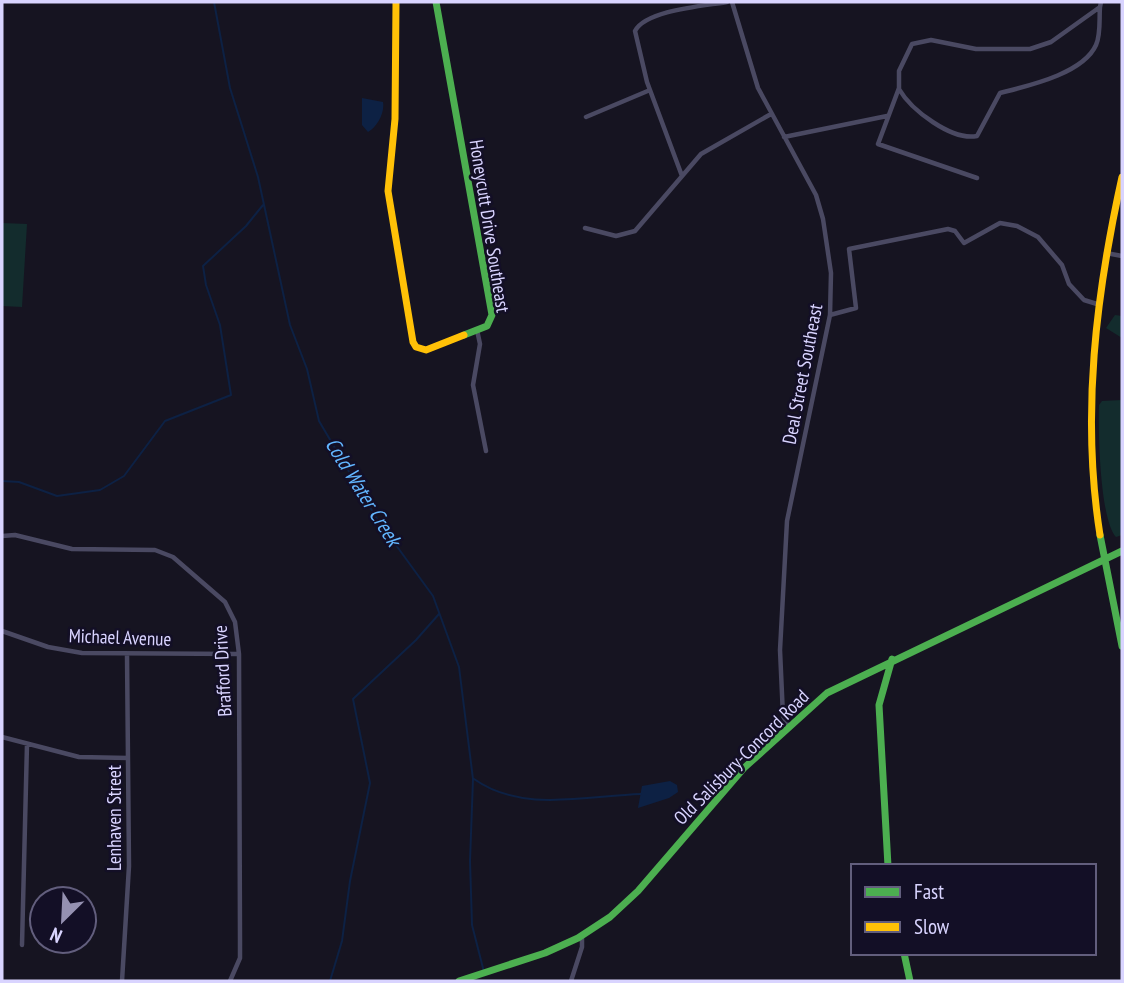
<svg xmlns="http://www.w3.org/2000/svg" width="1124" height="983" font-family="'PT Sans Narrow',sans-serif">
<style>
.green{fill:#132c2d}
.water{fill:#0d2144}
.lines{fill:none;stroke-linecap:round;stroke-linejoin:round}
.stream{stroke:#0d2144;stroke-width:2}
.street{stroke:#4a4962;stroke-width:4.5}
.fast{stroke:#4caf50;stroke-width:7}
.slow{stroke:#ffc107;stroke-width:7}
.labels{text-anchor:middle;stroke-width:5;stroke-linejoin:round;paint-order:stroke}
.street-label{font-size:19px;fill:#d9d4ff;stroke:#130f26}
.water-label{font-size:21px;font-style:italic;fill:#62b6ff;stroke:#130f26}
</style>
<rect width="100%" height="100%" fill="#161421"/>
<!-- green -->
<path class="green" d="M2,223L27,224L22,307L2,306Z
M1115,315L1122,316V338L1106,328Z
M1122,400V535L1116,537C1100,520 1098,431 1099,405L1102,401Z"/>
<!-- water -->
<path class="water" d="M362,98L383,102C385,113 377,127 368,132L362,125Z
M670,781L677,785L678,792L669,798L638,808L642,786Z"/>
<g class="lines">
<!-- stream -->
<path class="stream" d="M214,2L230,88L258,177L290,325L307,369L319,421L377,519L433,596L459,667L473,779L470,861L472,925L484,972
M2,481L19,482L57,496L100,490L124,476L165,421L231,395L220,325L206,285L203,266L246,226L263,205
M1121,532L1122,518
M474,779C522,813 585,796 641,794
M330,981L342,941L350,881L370,783L353,699L416,640L439,614"/>
<!-- street -->
<path class="street" d="M732,2L758,88L816,195L823,219L831,273L830,315L787,521L780,650L783,716L788,726
M899,89C911,110 952,141 977,136L1000,93C1027,86 1083,74 1096,45C1101,34 1099,19 1100,7
M586,117L650,90
M784,137L887,116
M682,176L647,82L635,31C646,10 704,6 727,2
M977,178L878,144L899,88V71L912,44L931,40L976,49H1030L1051,42L1100,7L1101,2
M585,228L616,236L635,231L701,154L771,114
M1106,253L1122,256
M830,315L856,308L849,249L948,229L955,231L964,243L1000,223L1017,226L1038,237L1062,265L1069,284L1084,300L1097,304
M477,330L480,344L473,385L486,451
M2,536L15,535L72,549L155,550L173,557L225,602L235,622L239,654L240,940V958L230,981
M2,631L48,647L82,653L239,654
M2,737L79,757L128,758
M22,945L27,744
M122,981L129,866L127,654
M571,981L582,947V937"/>
<!-- fast -->
<path class="fast" d="M436,2L492,315L487,326L464,335
M1100,535L1122,646
M888,866L879,705L892,659
M904,953L910,981
M459,981L545,953L578,938L610,917L638,891L744,768L827,693L1122,551"/>
<!-- slow -->
<path class="slow" d="M396,2L395,119L388,191L413,342L416,347L426,350L464,335
M1100,535C1081,415 1096,294 1122,177"/>
</g>
<g class="labels">
<!-- street labels -->
<g class="street-label">
<text transform="translate(490 226) rotate(81)" y="7">Honeycutt Drive Southeast</text>
<text transform="translate(802 374) rotate(-79)" y="7">Deal Street Southeast</text>
<text transform="translate(120 637) rotate(2)" y="7">Michael Avenue</text>
<text transform="translate(222 671) rotate(-93)" y="7">Brafford Drive</text>
<text transform="translate(741 757) rotate(-45)" y="7">Old Salisbury-Concord Road</text>
<text transform="translate(114 818) rotate(-90)" y="7">Lenhaven Street</text>
</g>
<!-- water labels -->
<g class="water-label">
<text transform="translate(363 492) rotate(58)" y="7">Cold Water Creek</text>
</g>
</g>
<!-- border -->
<rect width="1124" height="983" fill="none" stroke="#d9d4ff" stroke-width="7"/>
<!-- legend -->
<rect x="851" y="864" width="245" height="91" fill="#130f26" stroke="#625e7d" stroke-width="2"/>
<rect x="865" y="887" width="35" height="10" fill="#4caf50" stroke="#625e7d" stroke-width="2"/>
<text x="914" y="899" font-size="21" fill="#d9d4ff">Fast</text>
<rect x="865" y="922" width="35" height="10" fill="#ffc107" stroke="#625e7d" stroke-width="2"/>
<text x="914" y="934" font-size="21" fill="#d9d4ff">Slow</text>
<!-- north arrow -->
<g transform="translate(63 920) rotate(204)"><circle r="33" fill="#130f26" stroke="#625e7d" stroke-width="2"/>
<path d="M0-5L12 26L0 18L-12 26Z" fill="#9591b1"/>
<text y="-10" font-size="19" font-weight="bold" text-anchor="middle" fill="#d9d4ff">N</text>
</g>
</svg>
